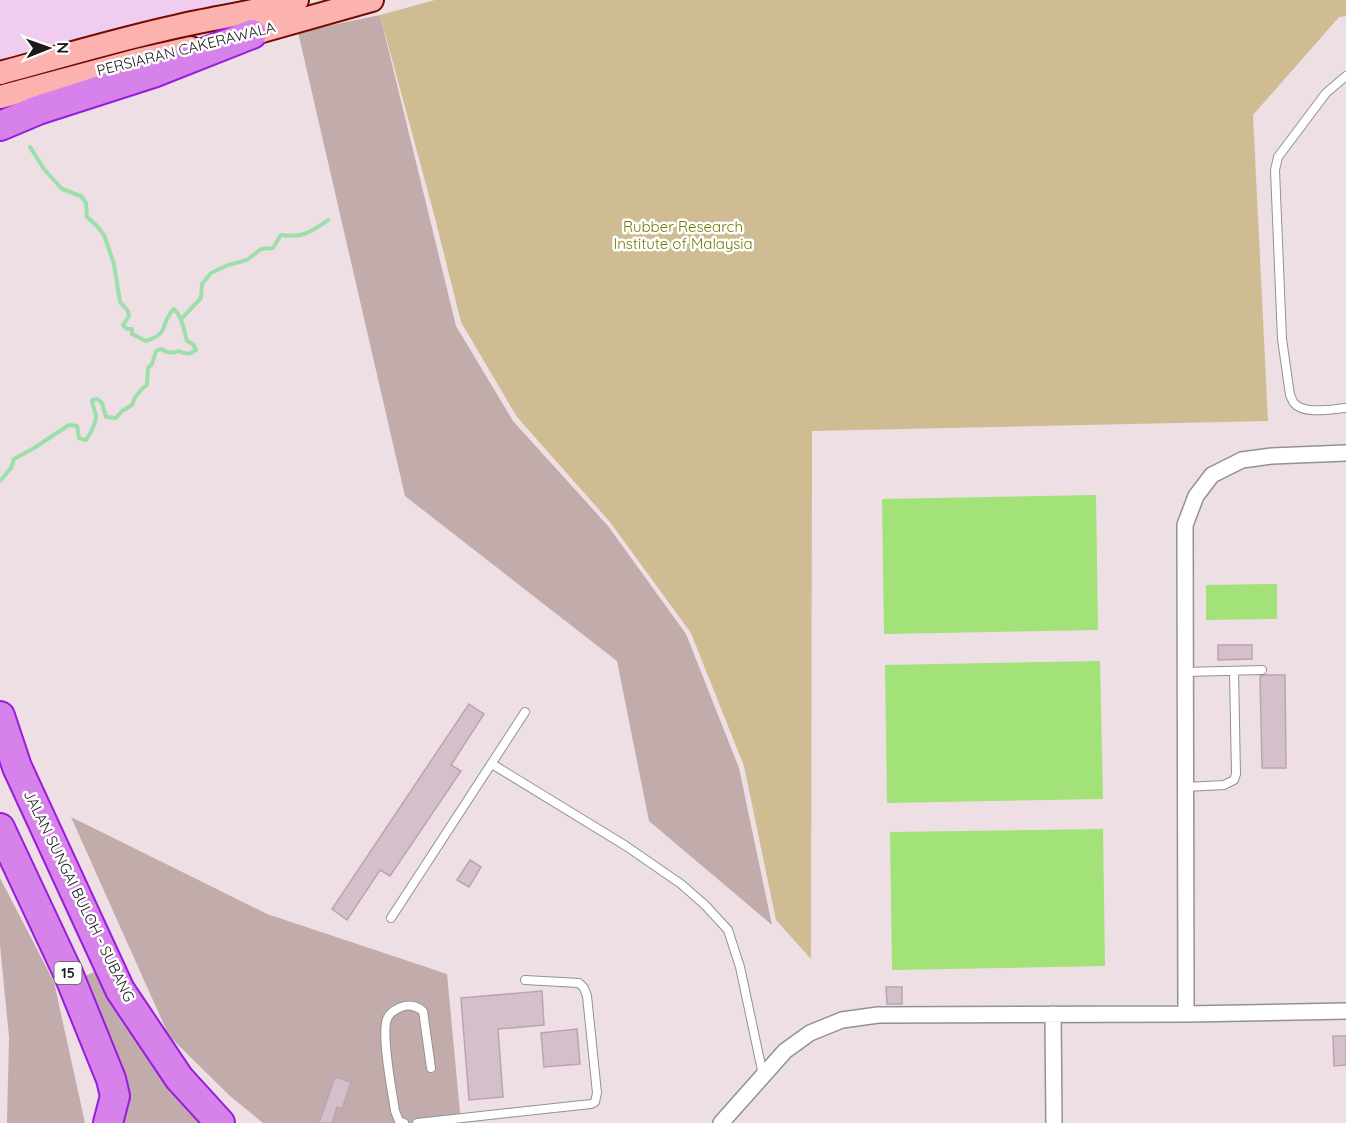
<svg xmlns="http://www.w3.org/2000/svg" width="1346" height="1123" font-family="Quicksand,sans-serif">
<style>
.commercial{fill:#f0cdef}
.construction{fill:#c2abab}
.forest{fill:#cfbc92}
.pitch{fill:#a2e278}
.lines{fill:none;stroke-linecap:round;stroke-linejoin:round}
.stream{stroke:#9ddeab;stroke-width:4}
.building{fill:#d4c0cb;stroke:#bfa1b2;stroke-width:1.5}
.lane-casing{stroke:#929292;stroke-width:10}
.street-casing{stroke:#929292;stroke-width:18}
.secondary-casing{stroke:#740b00;stroke-width:26}
.highway-casing{stroke:#991bdd;stroke-width:32}
.lane{stroke:#fff;stroke-width:8}
.street{stroke:#fff;stroke-width:15}
.secondary{stroke:#fcb2ae;stroke-width:22}
.highway{stroke:#d682ea;stroke-width:28}
.labels{text-anchor:middle;stroke-width:5;stroke-linejoin:round;paint-order:stroke}
.shield{fill:#fff;stroke:#5f5f5f;stroke-width:1.5}
.shield-label{font-size:14px;font-weight:bold;fill:#1b1b1b}
.street-label{font-size:15px;fill:#1b1b1b;stroke:#fff}
.park-label{font-size:15px;fill:#737c06;stroke:#fff}
</style>
<rect width="100%" height="100%" fill="#eddfe4"/>
<!-- commercial -->
<path class="commercial" d="M0,0H233L0,59Z"/>
<!-- construction -->
<path class="construction" d="M380,15L456,326L513,421L608,526L686,634L739,768L772,925L649,821L617,661L405,496L298,32Z
M71,817L267,914L447,974L461,1123H263L230,1096L169,1036Z
M0,878L54,982L85,1123H7L9,1037L0,945Z
M99,970L201,1123H113L80,978Z"/>
<!-- forest -->
<path class="forest" d="M435,0H1346V16L1339,17L1253,115L1268,421L812,431L811,959L776,920L744,766L691,633L610,522L517,417L461,322L434,214L380,15Z"/>
<!-- pitch -->
<path class="pitch" d="M1096,495L1098,630L884,634L882,499Z
M1277,584V619L1206,620V585Z
M1100,661L1103,799L887,803L885,665Z
M1103,829L1105,966L892,970L890,832Z"/>
<g class="lines">
<!-- stream -->
<path class="stream" d="M181,319L201,298L202,284L211,273L228,265L247,260L261,249L273,248L281,235C303,238 311,232 328,220
M0,481L11,468L14,459L34,448L69,425L77,426L79,438L86,440C89,436 97,421 96,416C95,410 92,406 92,400L97,399L102,403L106,417L116,418L122,411L132,405L135,397L143,388L147,385L148,368L152,364L156,351L161,349C167,353 172,354 179,351C186,354 190,355 196,350L193,344L187,341C184,330 182,317 174,309C159,324 171,333 146,341L132,334V329H127L123,325L129,316L128,311L120,302L114,264L104,235L97,226L87,217L86,203L81,196L62,189L44,169L30,147"/>
</g>
<!-- building -->
<path class="building" d="M1218,645H1252V659L1218,660Z
M1265,675H1285L1286,768H1262L1260,676Z
M469,704L484,714L451,765L461,771L390,876L380,870L347,920L332,909Z
M470,860L481,867L469,887L457,880Z
M886,987H902V1004H887Z
M542,991L544,1025L498,1029L503,1097L469,1100L461,998Z
M577,1029L580,1064L544,1067L541,1033Z
M1333,1036H1346V1065L1334,1066Z
M335,1077L351,1082L342,1109L337,1107L332,1123H319Z"/>
<g class="lines">
<defs>
<path id="lane" d="M1346,76L1326,93L1278,157L1275,170L1282,339L1290,395C1291,397 1293,402 1294,403C1304,415 1332,409 1346,408
M1185,672L1262,670
M492,764L626,846L681,884L705,905L728,930L740,967L763,1075
M1185,787L1224,785L1234,780L1236,774L1234,671
M391,918L525,712
M404,1123L399,1121L395,1111C392,1091 381,1035 387,1019C390,1012 395,1010 401,1007C410,1004 416,1006 423,1011L431,1068
M417,1123L591,1104L595,1102L597,1093L587,996L584,988L579,983L525,980"/>
<path id="street" d="M1053,1014L1054,1123
M1186,1014L1185,525L1196,496L1212,475L1242,460L1272,456L1346,453
M721,1123L785,1051L810,1033L842,1020L878,1015L1186,1014L1346,1011"/>
<path id="secondary" d="M237,38L372,0
M0,73C60,57 119,39 179,26C218,17 258,12 297,0
M0,97L142,59L191,48"/>
<path id="highway" d="M0,126L38,110L153,73L252,34
M0,716L17,767L120,990L179,1078L220,1123
M0,828L68,973L111,1079L115,1096L108,1123"/>
</defs>
<!-- lane casing -->
<use href="#lane" class="lane-casing"/>
<!-- street casing -->
<use href="#street" class="street-casing"/>
<!-- secondary casing -->
<use href="#secondary" class="secondary-casing"/>
<!-- highway casing -->
<use href="#highway" class="highway-casing"/>
<!-- lane -->
<use href="#lane" class="lane"/>
<!-- street -->
<use href="#street" class="street"/>
<!-- secondary -->
<use href="#secondary" class="secondary"/>
<!-- highway -->
<use href="#highway" class="highway"/>
</g>
<g class="labels">
<!-- shield labels -->
<rect class="shield" x="54.5" y="962" width="27" height="22" rx="4.5"/>
<g class="shield-label">
<text x="68" y="978">15</text>
</g>
<!-- street labels -->
<g class="street-label">
<text transform="translate(186 49) rotate(-14)" y="5">PERSIARAN CAKERAWALA</text>
<text transform="translate(79 896) rotate(64)" y="5">JALAN SUNGAI BULOH - SUBANG</text>
</g>
<!-- park labels -->
<g class="park-label">
<text x="683" y="232">Rubber Research<tspan x="683" dy="17">Institute of Malaysia</tspan></text>
</g>
</g>
<!-- north arrow -->
<g transform="translate(48 48) rotate(89)" stroke="#ffffff" stroke-width="4.5" paint-order="stroke">
<path d="M0-4.5L10 22L0 15L-10 22Z" fill="#1b1b1b"/>
<text y="-9" font-size="16" font-weight="bold" text-anchor="middle" fill="#1b1b1b">N</text>
</g>
</svg>
